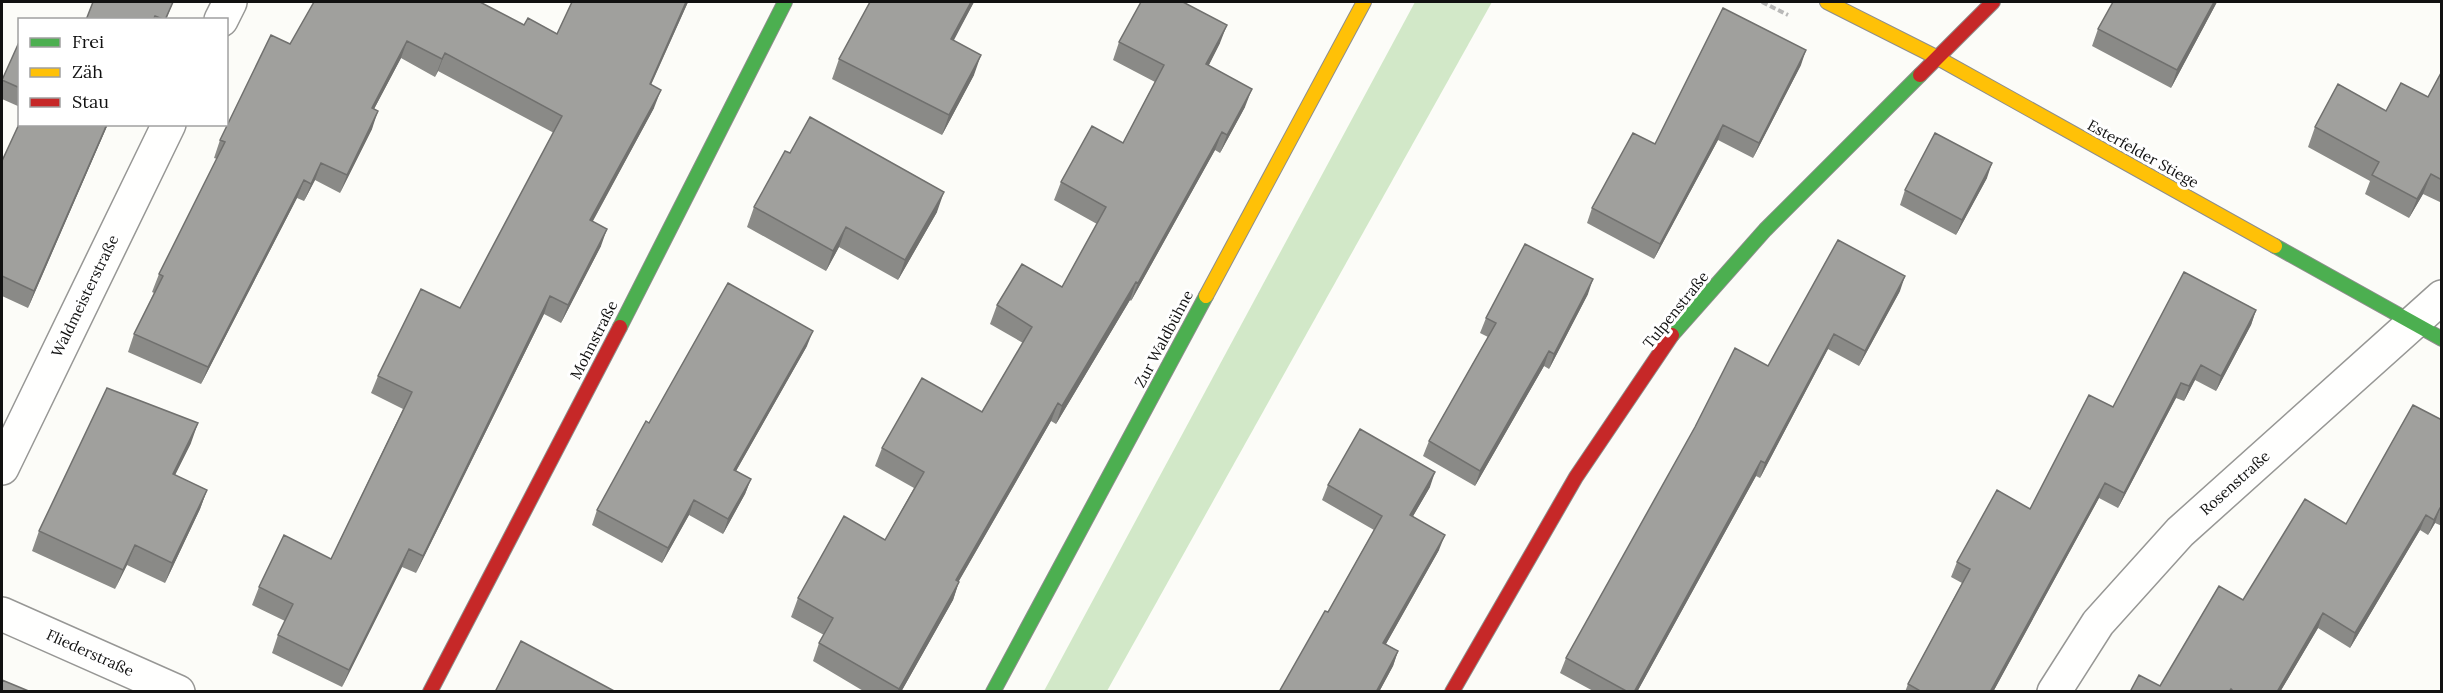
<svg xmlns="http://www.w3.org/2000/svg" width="2443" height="693" font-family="Lora,serif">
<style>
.forest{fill:#d2e8c8}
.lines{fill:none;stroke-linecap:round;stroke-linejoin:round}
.street-casing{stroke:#979795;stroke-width:36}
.fast-casing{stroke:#8d8d8c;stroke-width:16}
.slow-casing{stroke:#8d8d8c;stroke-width:16}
.jam-casing{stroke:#8d8d8c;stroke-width:16}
.path{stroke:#b9b9b8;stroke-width:4;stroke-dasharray:6 3;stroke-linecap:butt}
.street{stroke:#fffffe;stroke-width:33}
.fast{stroke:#4caf50;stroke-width:14}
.slow{stroke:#ffc107;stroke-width:14}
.jam{stroke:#c62828;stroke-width:14}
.wall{fill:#8a8a87}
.shaded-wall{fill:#70706e}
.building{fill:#a0a09d;stroke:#70706e;stroke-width:1.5}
.labels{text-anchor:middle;stroke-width:6;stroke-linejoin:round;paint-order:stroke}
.street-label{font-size:15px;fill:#111;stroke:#fff}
</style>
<rect width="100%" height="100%" fill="#fcfcf8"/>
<!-- forest -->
<path class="forest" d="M1415,2H1492L1107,691H1044Z"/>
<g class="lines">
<defs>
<path id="street" d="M221,20L230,2
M2,468L169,124
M2,614L178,692
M2054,692L2098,623L2180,532L2442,297"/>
<path id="fast" d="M2275,246L2442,339
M620,327L785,2
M1672,335L1765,230L1920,75
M993,692L1206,296"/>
<path id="slow" d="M1827,2L1936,57L2275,246
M1206,296L1364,2"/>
<path id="jam" d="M1920,75L1993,2
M430,692L620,327
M1452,692L1576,477L1672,335"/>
</defs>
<!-- street casing -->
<use href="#street" class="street-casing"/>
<!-- fast casing -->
<use href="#fast" class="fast-casing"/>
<!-- slow casing -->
<use href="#slow" class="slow-casing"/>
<!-- jam casing -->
<use href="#jam" class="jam-casing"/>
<!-- path -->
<path class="path" d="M1762,2L1788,15"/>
<!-- street -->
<use href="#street" class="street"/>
<!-- fast -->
<use href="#fast" class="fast"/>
<!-- slow -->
<use href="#slow" class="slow"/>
<!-- jam -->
<use href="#jam" class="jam"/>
</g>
<!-- wall -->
<path class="wall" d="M93,2H173L166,20H86Z
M572,2H688L651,85L654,108L593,221L601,246L561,323L544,314L416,573L402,567L342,687L272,653L278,635L285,621L252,605L259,587L331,559L403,409L371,393L378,376L460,308L554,133L438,71L435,77L401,58L374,109L372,129L340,193L315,180L304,201L297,198L201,384L128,352L134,334L154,293L152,292L159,274L217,159L214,158L220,140L290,44L524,25L557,34Z
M870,2H974L953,40L974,75L942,135L832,79L839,59Z
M2217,2L2171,88L2092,46L2098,29Z
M20,40V107L2,99V82Z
M1119,42L1220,43L1209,65L1245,107L1220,153L1215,150L1131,301L1130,300L1056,424L1051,421L959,581L953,600L901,692H865L813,661L819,643L824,635L791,617L798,598L885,540L914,488L875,466L882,448L982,412L1023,343L990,324L997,305L1062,287L1097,224L1054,200L1061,182L1123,143L1155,82L1113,60Z
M1801,65L1753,158L1718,140L1654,259L1587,223L1592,208L1655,144Z
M2442,71V203L2423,194L2409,218L2365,194L2370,181L2308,147L2315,127L2386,111L2428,97Z
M20,124H108L28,308L2,296V161Z
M790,153L937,212L898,280L839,247L826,271L747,227L754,207Z
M1987,178L1956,235L1900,205L1905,190Z
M1900,291L1859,366L1828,349L1760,478L1756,476L1637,692H1595L1560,673L1566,658L1768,366Z
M1588,294L1549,369L1544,366L1475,486L1423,456L1429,441L1488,337L1480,333L1486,318Z
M2256,310L2251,325L2216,391L2195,380L2184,401L2176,398L2118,508L2099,498L1993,692H1905L1908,684L1962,583L1951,577L1957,562L2030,509L2113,407Z
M807,346L736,471L751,479L745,494L723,534L689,515L662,563L592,525L597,510L649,423Z
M2442,420V526L2435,523L2428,535L2420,530L2350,648L2318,628L2280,692H2130L2160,686L2243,600L2346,524Z
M191,443L175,475L207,490L200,509L165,583L127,565L115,589L32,551L39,531Z
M1328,485L1430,487L1413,516L1439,550L1386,644L1398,651L1393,666L1379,692H1279L1328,612L1374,530L1322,500Z"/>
<!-- shaded-wall -->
<path class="shaded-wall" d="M686,2H688L643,102L650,84Z
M971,2H974L944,59L951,39Z
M2214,2H2217L2171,88L2177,70Z
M1227,25L1220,43L1200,82L1206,64Z
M407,41L401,58L365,126L372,108Z
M1806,50L1801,65L1753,158L1759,143Z
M445,53L438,71L435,77L442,59Z
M981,55L974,75L942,135L949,115Z
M1252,89L1245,107L1220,153L1227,135Z
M661,90L654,108L584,237L590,220Z
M378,111L372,129L340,193L347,175Z
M107,124H108L28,308L34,291Z
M1723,125L1718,140L1654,259L1660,244Z
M1222,132L1215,150L1131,301L1138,283Z
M321,163L315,180L304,201L311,184Z
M1992,163L1987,178L1956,235L1962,220Z
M2431,174L2423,194L2409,218L2417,199Z
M304,180L297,198L201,384L208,367Z
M944,192L937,212L898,280L905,260Z
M846,227L839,247L826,271L833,251Z
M607,229L601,246L561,323L568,305Z
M1905,276L1900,291L1859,366L1865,351Z
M1593,279L1588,294L1549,369L1554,354Z
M1136,282L1130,300L1056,424L1062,406Z
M550,296L544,314L416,573L423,556Z
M2256,310L2251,325L2216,391L2221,376Z
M813,331L807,346L728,485L734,470Z
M1834,334L1828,349L1760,478L1765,463Z
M1549,351L1544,366L1475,486L1480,471Z
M2201,365L2195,380L2184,401L2189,386Z
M2181,383L2176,398L2118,508L2124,493Z
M1058,403L1051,421L949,598L956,580Z
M198,423L191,443L166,493L173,474Z
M1761,461L1756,476L1637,692H1634Z
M1435,472L1430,487L1405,530L1410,515Z
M751,479L745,494L723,534L728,519Z
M2105,483L2099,498L1993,692H1990Z
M207,490L200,509L165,583L172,563Z
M694,500L689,515L662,563L668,548Z
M2440,508L2435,523L2428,535L2434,520Z
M2426,515L2420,530L2350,648L2355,633Z
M1445,535L1439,550L1378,658L1383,643Z
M135,545L127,565L115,589L123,570Z
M409,549L402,567L342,687L349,670Z
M959,582L953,600L901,692H897Z
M2323,613L2318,628L2280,692H2277Z
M1398,651L1393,666L1379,692H1376Z"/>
<!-- building -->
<path class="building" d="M93,2H173L165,20L155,16L153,20H86Z
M314,2H480L524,25L528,18L557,34L572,2H686L650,84L661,90L590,220L607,229L568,305L550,296L423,556L409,549L349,670L278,635L293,604L259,587L284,535L331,559L412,392L378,376L421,289L460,308L562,116L445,53L442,59L407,41L372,108L378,111L347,175L321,163L311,184L304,180L208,367L134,334L163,276L159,274L225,142L220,140L271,35L290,44Z
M870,2H971L951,39L981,55L949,115L839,59Z
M1141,2H1183L1227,25L1206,64L1252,89L1227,135L1222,132L1138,283L1136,282L1062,406L1058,403L956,580L959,582L899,689L819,643L833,618L798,598L844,516L885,540L924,472L882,448L922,378L982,412L1032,327L997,305L1022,264L1062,287L1106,207L1061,182L1092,126L1123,143L1164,65L1119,42Z
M2113,2H2214L2177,70L2098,29Z
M1723,8L1806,50L1759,143L1723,125L1660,244L1592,208L1633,133L1655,144Z
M20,40V88L2,80Z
M2442,71V180L2431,174L2417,199L2372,175L2379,162L2315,127L2338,84L2386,111L2401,83L2428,97Z
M810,117L944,192L905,260L846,227L833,251L754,207L785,151L790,153Z
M20,122V124H107L34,291L2,276V161Z
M1935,133L1992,163L1962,220L1905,190Z
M1838,240L1905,276L1865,351L1834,334L1765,463L1761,461L1634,692H1628L1566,658L1695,427L1735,348L1768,366Z
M1525,244L1593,279L1554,354L1549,351L1480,471L1429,441L1496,323L1486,318Z
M2184,272L2256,310L2221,376L2201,365L2189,386L2181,383L2124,493L2105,483L1990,692H1922L1908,684L1970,569L1957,562L1997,490L2030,509L2089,395L2113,407Z
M728,283L813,331L734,470L751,479L728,519L694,500L668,548L597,510L646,421L649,423Z
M107,388L198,423L173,474L207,490L172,563L135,545L123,570L39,531Z
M2413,405L2442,420V508H2440L2434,520L2426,515L2355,633L2323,613L2277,692H2234L2231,689L2229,692H2130L2139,675L2160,686L2219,586L2243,600L2305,499L2346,524Z
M1360,429L1435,472L1410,515L1445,535L1383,643L1398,651L1376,692H1279L1325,611L1328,612L1382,516L1328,485Z
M521,641L616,692H495Z
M2,680L31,692H2Z"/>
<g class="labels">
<!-- street labels -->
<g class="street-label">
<text transform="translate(2143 154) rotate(29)" y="5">Esterfelder Stiege</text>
<text transform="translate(85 296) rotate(-64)" y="5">Waldmeisterstraße</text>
<text transform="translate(1676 310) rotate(-51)" y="5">Tulpenstraße</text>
<text transform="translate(1164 339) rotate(-62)" y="5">Zur Waldbühne</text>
<text transform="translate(594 340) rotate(-63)" y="5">Mohnstraße</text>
<text transform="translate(2235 483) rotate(-42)" y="5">Rosenstraße</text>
<text transform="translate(90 653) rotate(24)" y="5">Fliederstraße</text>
</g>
</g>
<!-- border -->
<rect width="2443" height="693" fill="none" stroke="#111111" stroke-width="6"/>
<!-- legend -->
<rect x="18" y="18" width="210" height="108" fill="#ffffff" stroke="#a0a0a0" stroke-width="1.5"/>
<rect x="30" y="38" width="30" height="9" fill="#4caf50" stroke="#a0a0a0" stroke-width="1.5"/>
<text x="72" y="48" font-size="18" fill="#111111">Frei</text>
<rect x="30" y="68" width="30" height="9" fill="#ffc107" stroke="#a0a0a0" stroke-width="1.5"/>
<text x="72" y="78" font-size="18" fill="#111111">Zäh</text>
<rect x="30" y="98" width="30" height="9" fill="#c62828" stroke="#a0a0a0" stroke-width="1.5"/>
<text x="72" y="108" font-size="18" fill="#111111">Stau</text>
</svg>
